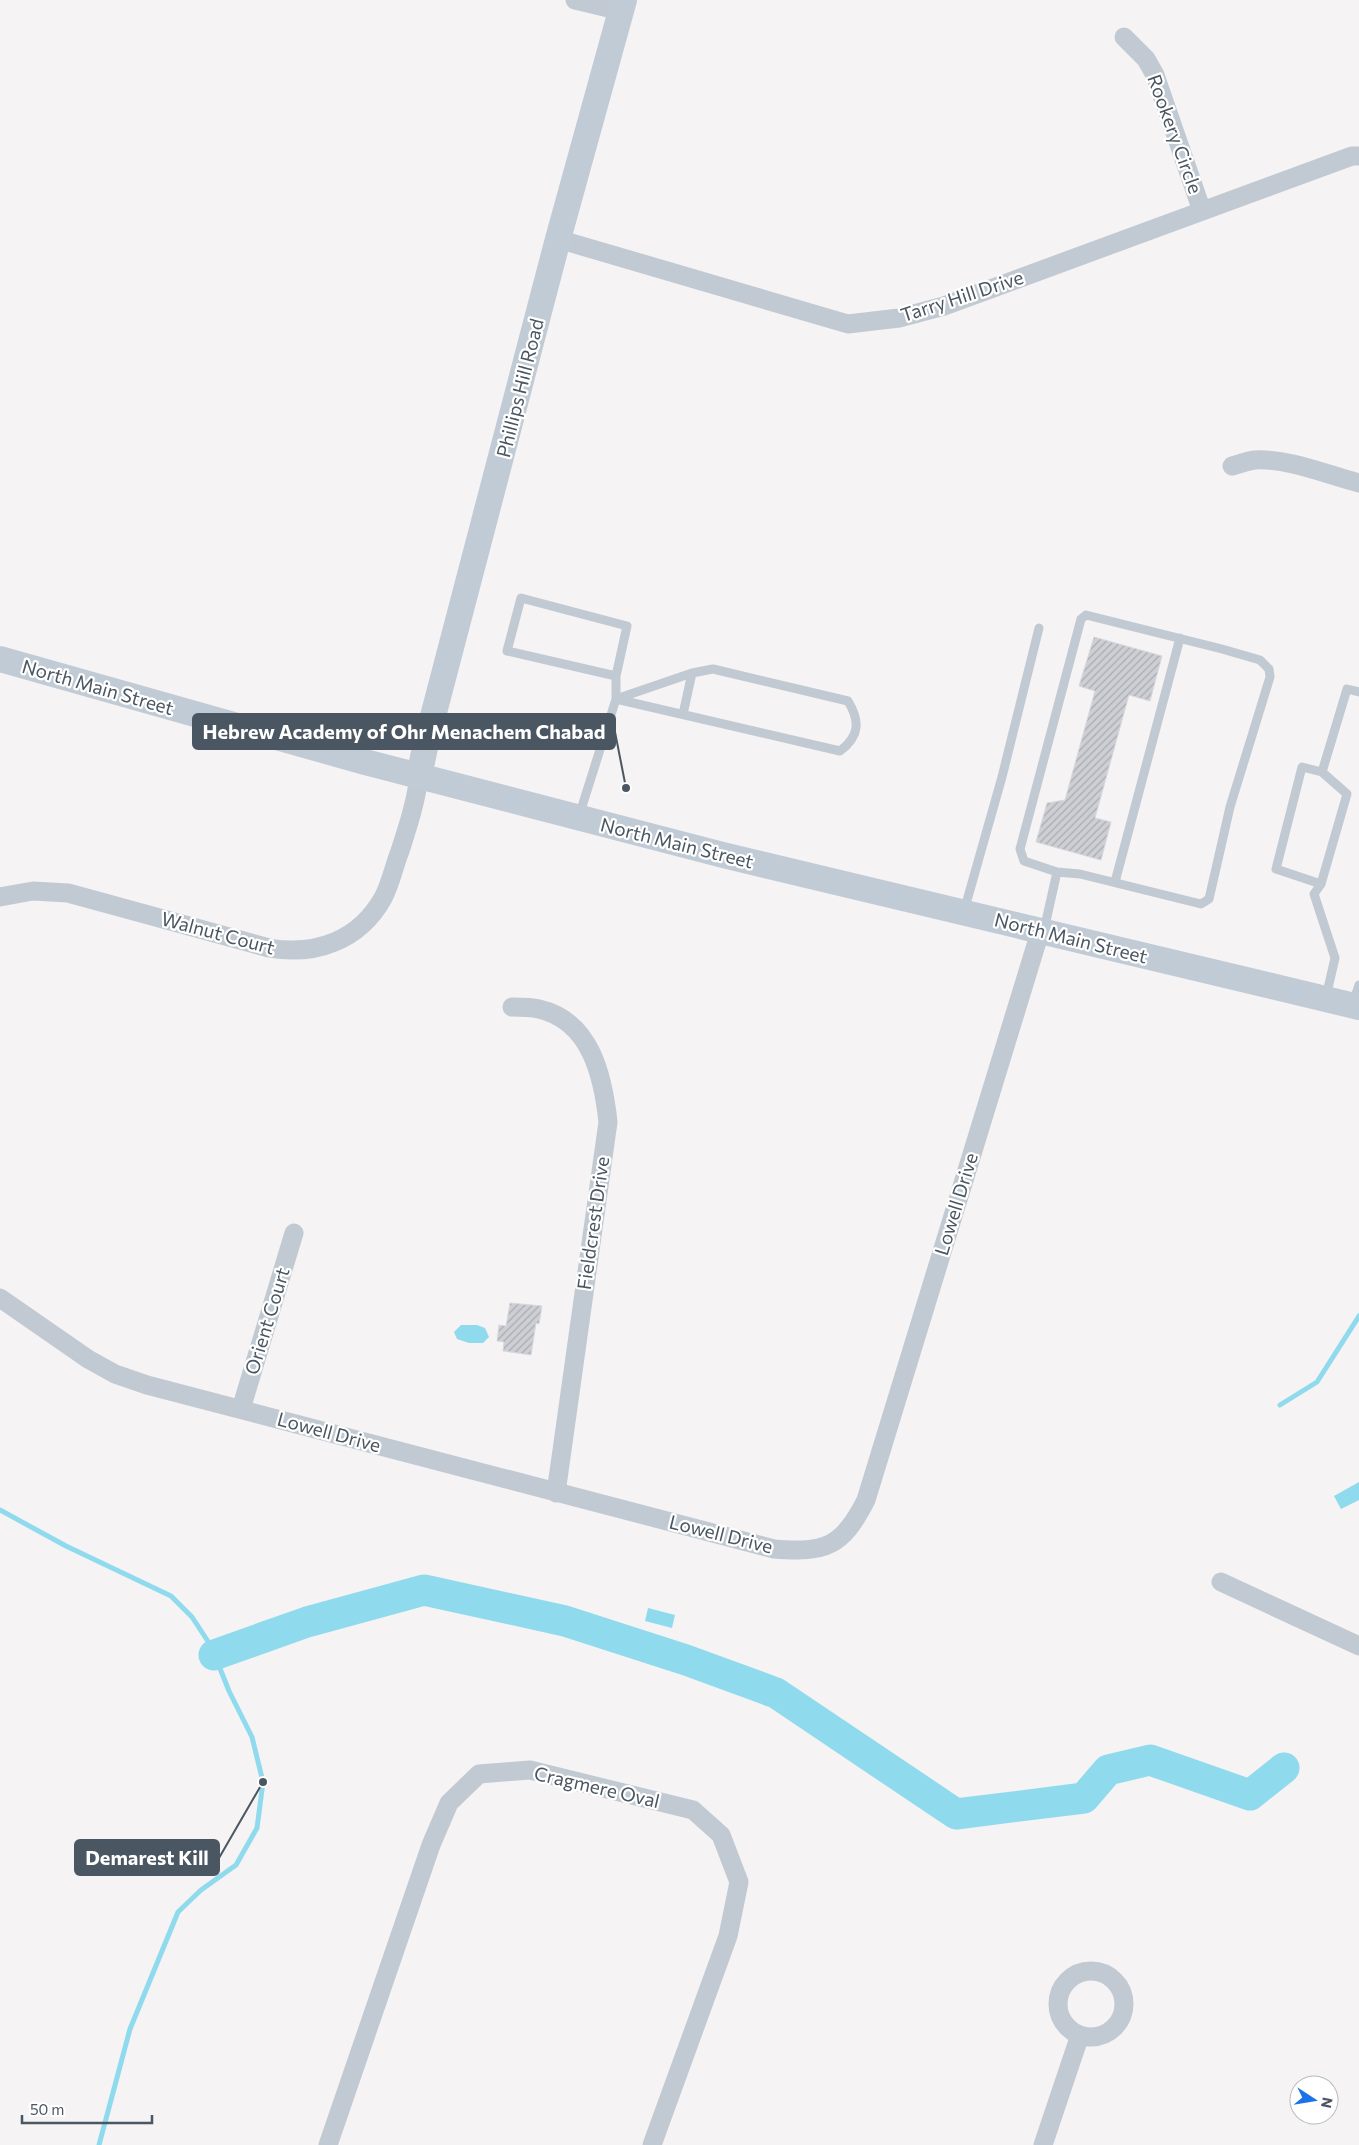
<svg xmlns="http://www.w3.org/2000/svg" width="1359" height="2145" font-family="Commissioner,sans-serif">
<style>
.water{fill:#90daee}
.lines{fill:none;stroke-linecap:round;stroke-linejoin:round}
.stream{stroke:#90daee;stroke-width:5}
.river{stroke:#90daee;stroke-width:31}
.building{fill:url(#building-hatch);stroke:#d7d9de}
.lane{stroke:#c1cad2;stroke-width:9}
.street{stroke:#c1cad2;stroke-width:19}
.secondary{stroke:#c1cbd6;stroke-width:26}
.labels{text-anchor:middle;stroke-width:4.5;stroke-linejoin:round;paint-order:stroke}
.street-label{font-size:19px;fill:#4a5661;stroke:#fff}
.leader{fill:none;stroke:#4a5661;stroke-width:2}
.callout-dot{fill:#4a5661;stroke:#fff;stroke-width:2}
.callout{fill:#4a5661;stroke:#4a5661;stroke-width:2}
.callout-label{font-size:20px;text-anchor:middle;font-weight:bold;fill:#fff}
</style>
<defs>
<pattern id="building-hatch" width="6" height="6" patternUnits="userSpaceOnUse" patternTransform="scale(1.25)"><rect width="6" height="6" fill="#cdcfd5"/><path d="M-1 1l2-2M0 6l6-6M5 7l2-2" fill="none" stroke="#a8abb0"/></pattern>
</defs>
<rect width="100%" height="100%" fill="#f5f3f3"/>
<!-- water -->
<path class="water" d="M461,1325H477L485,1328L489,1337L483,1343H469L457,1339L454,1332Z
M1359,1482V1500L1341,1509L1334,1496Z
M648,1608L675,1615L672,1628L645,1621Z"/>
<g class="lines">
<!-- stream -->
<path class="stream" d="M1280,1405L1317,1382L1359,1316
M0,1510L66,1546L171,1596L192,1617L211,1646L229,1691L252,1737L263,1782L257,1828L236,1865L201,1890L178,1912L130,2029L99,2145"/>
<!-- river -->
<path class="river" d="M214,1655L307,1622L424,1590L565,1621L686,1660L776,1693L956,1814L1084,1798L1108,1770L1150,1760L1250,1795L1284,1768"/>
</g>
<!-- building -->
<path class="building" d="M1094,637L1162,656L1150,701L1129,695L1095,818L1111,822L1101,860L1036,842L1047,803L1065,800L1095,691L1079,686Z
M510,1303L542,1306L539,1324L536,1323L531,1355L503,1351L504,1342L497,1341L499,1325L506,1326Z"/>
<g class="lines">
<!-- lane -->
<path class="lane" d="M713,669L848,701C860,721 860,736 840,751L616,699L692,673Z
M683,714L692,673
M579,816L616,699V676L507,651L521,598L627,626L616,676
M1115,882L1180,638
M1321,884L1276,869L1302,767L1322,772
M964,911L1002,777L1039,628
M1044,930L1057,872L1080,874L1201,904L1209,899L1230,807L1270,677L1269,669L1260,660L1222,649L1086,615L1081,619L1020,849L1024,861L1057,872
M1326,997L1335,958L1314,894L1321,884L1347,794L1322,772L1347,689L1359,692
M1353,1003L1359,985"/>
<!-- street -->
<path class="street" d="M575,0L621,11
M1124,37L1146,59L1155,75L1202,211
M558,239L848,324L899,318L944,306L1352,156H1359
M1232,466C1239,464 1247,461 1255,460C1287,458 1328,475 1359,483
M0,897L33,891L68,893L269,948C315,956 359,941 383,898C391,883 394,866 400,851C408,826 416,802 419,776
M512,1007C521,1007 531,1007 539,1009C591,1021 603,1076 608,1122L556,1493
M0,1298L88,1359L115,1374L147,1385L774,1549C826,1553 842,1547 866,1500L1040,932
M241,1409L294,1233
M1221,1582L1359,1646
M1058 2004a33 33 0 1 1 66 0a33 33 0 1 1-66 0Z
M328,2145L431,1845L449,1803L479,1774L530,1770L693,1810L721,1835L739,1882L728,1936L652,2145
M1043,2145L1080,2035"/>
<!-- secondary -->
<path class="secondary" d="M0,659L365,762L723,855L1359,1007
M419,776L426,743L558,239L624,0"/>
</g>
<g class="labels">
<!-- street labels -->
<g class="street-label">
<text transform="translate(1175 134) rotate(70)" y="7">Rookery Circle</text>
<text transform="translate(962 296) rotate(-18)" y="7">Tarry Hill Drive</text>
<text transform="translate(520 388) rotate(-76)" y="7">Phillips Hill Road</text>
<text transform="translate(98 687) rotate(16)" y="7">North Main Street</text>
<text transform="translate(677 843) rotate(14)" y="7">North Main Street</text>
<text transform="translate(218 933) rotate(15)" y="7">Walnut Court</text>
<text transform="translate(1071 938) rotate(14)" y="7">North Main Street</text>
<text transform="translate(956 1204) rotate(-73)" y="7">Lowell Drive</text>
<text transform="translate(593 1223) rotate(-82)" y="7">Fieldcrest Drive</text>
<text transform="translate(267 1321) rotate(-73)" y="7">Orient Court</text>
<text transform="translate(329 1432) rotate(15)" y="7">Lowell Drive</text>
<text transform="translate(721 1534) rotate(14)" y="7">Lowell Drive</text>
<text transform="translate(597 1787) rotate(13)" y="7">Cragmere Oval</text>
</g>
</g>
<!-- callouts -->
<path class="leader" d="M626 788L615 732M263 1782L219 1858"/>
<g class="callout-dot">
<circle cx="626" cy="788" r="5"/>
<circle cx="263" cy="1782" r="5"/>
</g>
<g class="callout">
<rect x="193" y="714" width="422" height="35" rx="5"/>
<rect x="75" y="1840" width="144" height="35" rx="5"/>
</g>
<g class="callout-label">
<text x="404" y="739">Hebrew Academy of Ohr Menachem Chabad</text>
<text x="147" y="1865">Demarest Kill</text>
</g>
<!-- north arrow -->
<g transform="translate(1314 2100) rotate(102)"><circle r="24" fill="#ffffff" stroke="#b7bbc0"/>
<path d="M0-4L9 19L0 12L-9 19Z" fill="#1a73e8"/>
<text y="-8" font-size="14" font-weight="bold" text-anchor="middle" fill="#4a5661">N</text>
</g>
<!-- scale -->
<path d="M22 2115v8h130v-8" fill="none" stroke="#4a5661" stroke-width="2.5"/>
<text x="30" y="2115" font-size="15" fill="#4a5661" stroke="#ffffff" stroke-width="4" paint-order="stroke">50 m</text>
</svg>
